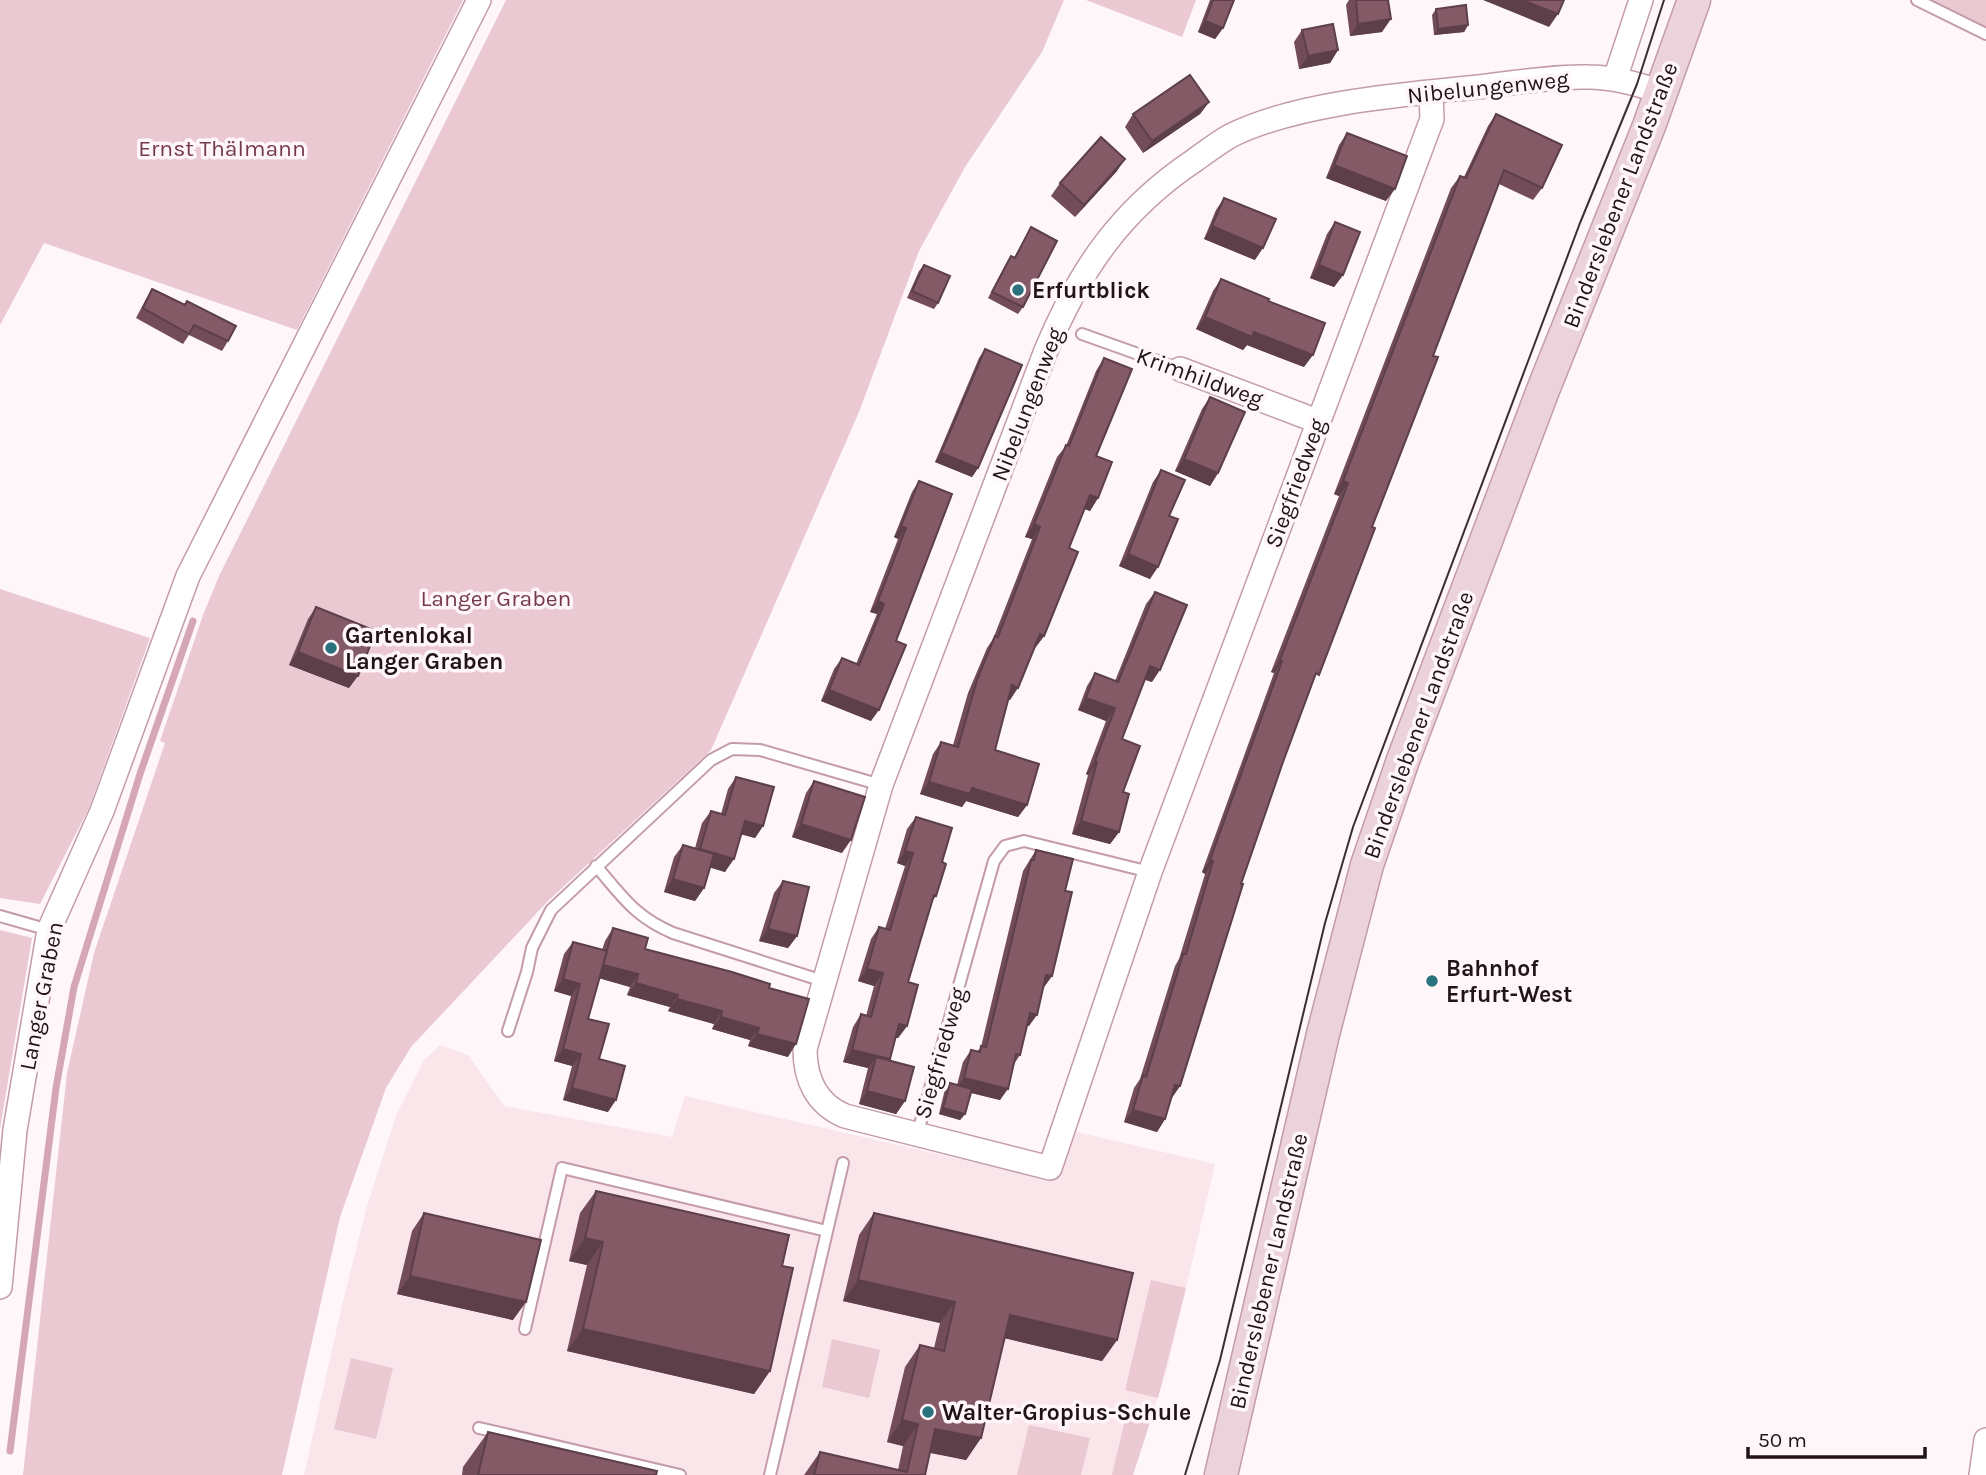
<svg xmlns="http://www.w3.org/2000/svg" width="1986" height="1475" font-family="Karla,sans-serif">
<style>
.built{fill:#fae5eb}
.green{fill:#ebc9d2}
.lines{fill:none;stroke-linecap:round;stroke-linejoin:round}
.stream{stroke:#d5a6b4;stroke-width:7}
.service-casing{stroke:#c39ca7;stroke-width:14}
.minor-casing{stroke:#c39ca7;stroke-width:26}
.secondary-casing{stroke:#c39ca7;stroke-width:35}
.service{stroke:#fff;stroke-width:10}
.minor{stroke:#fff;stroke-width:23}
.secondary{stroke:#ecd2da;stroke-width:32}
.tram{stroke:#3b2d31;stroke-width:2}
.wall{fill:#724d59}
.shaded-wall{fill:#5c3f48}
.building{fill:#845a67;stroke:#5c3f48;stroke-width:2}
.poi-dot{fill:#2a727d;stroke:#fef6f8;stroke-width:2.5}
.labels{text-anchor:middle;stroke-width:7;stroke-linejoin:round;paint-order:stroke}
.street-label{font-size:23px;fill:#211317;stroke:#fef6f8}
.park-label{font-size:23px;fill:#75394d;stroke:#fef6f8}
.poi-label{font-size:23px;font-weight:bold;fill:#211317;stroke:#fef6f8;text-anchor:start}
</style>
<rect width="100%" height="100%" fill="#fef6f8"/>
<!-- built -->
<path class="built" d="M440,1045L468,1055L504,1106L672,1137L685,1096L1055,1181L1072,1131L1215,1164L1167,1369L1133,1475H304L343,1301L367,1206L397,1113L424,1060Z"/>
<!-- green -->
<path class="green" d="M0,0H463L297,330L44,243L0,325Z
M506,0H1064L1042,52L965,167L919,251L859,412L711,750L548,901L411,1047L386,1088L340,1217L282,1475H23L67,1073L94,953L165,743L160,741L203,615L219,576Z
M1086,0H1196L1182,37Z
M1932,0H1986V27H1985Z
M0,589L150,638L89,808L40,904L0,898Z
M0,930L32,938L0,1129Z
M1151,1280L1186,1288L1158,1398L1125,1390Z
M832,1339L880,1350L869,1398L822,1387Z
M351,1358L393,1368L376,1439L334,1429Z
M1127,1411L1152,1416L1133,1475H1112Z
M1029,1425L1090,1438L1081,1475H1017Z"/>
<g class="lines">
<!-- stream -->
<path class="stream" d="M10,1451L56,1088L74,987L140,774L193,621"/>
<defs>
<path id="service" d="M1917,0L1986,34
M1082,334L1180,369
M596,866C623,897 635,917 673,933L823,981
M0,916L49,930
M508,1031L527,972L532,948L551,910L711,760L732,749L760,750L881,785
M917,1135L994,861L1005,846L1024,841L1150,872
M525,1329L562,1168L827,1231
M479,1428L680,1475
M770,1475L843,1163"/>
<path id="minor" d="M1615,79L1641,0
M1431,92L1432,119L1150,872L1050,1168L845,1116C816,1104 805,1079 805,1049L881,785L1045,353C1079,271 1120,210 1195,160C1206,152 1218,143 1230,136C1293,104 1397,95 1468,88C1506,84 1552,76 1589,77C1614,77 1638,84 1661,92
M1180,369L1317,421
M0,1287L15,1130L49,930L102,811L188,576L479,0
M1981,1475L1986,1440"/>
<path id="secondary" d="M1221,1475L1323,1034L1367,865L1403,760L1543,390L1649,126L1694,0"/>
</defs>
<!-- service casing -->
<use href="#service" class="service-casing"/>
<!-- minor casing -->
<use href="#minor" class="minor-casing"/>
<!-- secondary casing -->
<use href="#secondary" class="secondary-casing"/>
<!-- service -->
<use href="#service" class="service"/>
<!-- minor -->
<use href="#minor" class="minor"/>
<!-- secondary -->
<use href="#secondary" class="secondary"/>
<!-- tram -->
<path class="tram" d="M1185,1475L1220,1360L1325,923L1353,827L1580,223L1637,84L1664,0"/>
</g>
<!-- wall -->
<path class="wall" d="M1210,0H1234L1223,28L1215,39L1198,32Z
M1349,0H1388L1382,32L1350,36L1346,5Z
M1436,9L1468,25L1464,32L1434,35L1432,15Z
M1302,30L1338,50L1330,63L1299,69L1294,42Z
M1209,102L1200,114L1143,153L1125,127L1133,114Z
M1496,114L1542,188L1533,200L1499,184L1433,356L1372,527L1283,762L1241,884L1180,1086L1171,1099L1165,1119L1157,1132L1124,1122L1134,1088L1140,1079L1175,966L1179,959L1205,874L1202,872L1274,673L1271,672L1339,496L1334,494L1451,188L1460,176L1464,177L1488,126Z
M1347,133L1386,201L1326,178L1339,145Z
M1117,171L1075,217L1051,196L1060,183Z
M1224,198L1255,260L1204,239L1216,210Z
M1335,222L1343,275L1334,287L1310,278L1327,234Z
M1031,227L1023,307L1018,314L988,298L1007,262L1011,256L1014,258Z
M924,265L938,303L934,309L907,298L919,271Z
M1221,279L1268,301L1304,367L1247,345L1243,350L1196,329L1213,291Z
M152,289L184,305L228,341L222,351L189,335L183,344L136,318L146,299Z
M985,349L978,468L972,477L935,462L979,358Z
M1104,358L1096,456L1098,498L1090,511L1084,509L1069,548L1044,636L1035,648L1010,700H1008L995,750L1027,805L1018,817L966,801L962,807L920,794L933,754L941,742L953,745L968,693L987,648L993,639L1032,539L1025,537L1057,457L1066,446L1096,371Z
M1210,397L1218,473L1210,486L1175,471L1202,409Z
M1161,470L1169,516L1150,579L1119,566L1153,482Z
M919,481L896,641L871,721L821,701L834,669L842,658L856,664L877,614L870,612L898,539L894,537L912,492Z
M1155,592L1152,682L1145,680L1122,739L1123,792L1119,832L1110,844L1072,834L1088,775L1086,774L1106,721L1078,710L1087,686L1095,673L1115,681L1146,604Z
M316,607L349,688L289,665L308,619Z
M736,777L763,826L755,838L741,834L725,872L710,867L704,888L695,901L664,892L674,857L683,845L695,848L702,823L711,811L721,814L728,789Z
M814,781L842,853L792,837L806,793Z
M916,817L942,862L936,896L931,903L908,982L907,1026L898,1038H896L889,1060L905,1101L896,1114L859,1104L868,1068L843,1062L853,1027L861,1014L866,1016L874,986L858,981L871,939L879,927L885,929L905,866L897,863L907,829Z
M1036,850L1065,891L1052,976L1044,987L1029,1026H1027L1020,1055L1014,1064L1000,1100L971,1093L965,1114L960,1120L939,1114L945,1089L950,1083L957,1085L963,1062L971,1050L977,1052L981,1047L1023,871Z
M783,881L797,936L788,948L759,941L774,893Z
M613,928L645,949L769,988L788,1057L748,1046L750,1040L712,1029L714,1024L668,1011L670,1007L627,995L630,987L599,978L588,1019L599,1059L608,1112L563,1100L572,1066L554,1061L571,996L554,991L564,954L573,942L602,950L605,941Z
M596,1191L782,1266L770,1371L754,1394L567,1351L587,1265L569,1261L580,1213Z
M424,1213L513,1320L397,1294L412,1231Z
M874,1213L1117,1340L1102,1361L1004,1338L981,1438L966,1460L930,1452L925,1475H804L820,1452L898,1470L903,1446L887,1442L905,1367L920,1345L934,1348L940,1323L843,1301L859,1235Z
M488,1432L656,1475H462L463,1467Z"/>
<!-- shaded-wall -->
<path class="shaded-wall" d="M1483,0H1522L1558,14L1549,27Z
M1391,19L1382,32L1350,36L1358,24Z
M1205,21L1223,28L1215,39L1198,32Z
M1468,25L1464,32L1434,35L1438,29Z
M1338,50L1330,63L1299,69L1308,56Z
M1209,102L1200,114L1143,153L1152,141Z
M1125,159L1117,171L1075,217L1084,205Z
M1334,165L1395,189L1386,201L1326,178Z
M1212,226L1263,248L1255,260L1204,239Z
M1319,265L1343,275L1334,287L1310,278Z
M1205,317L1254,332L1313,355L1304,367L1247,345L1243,350L1196,329Z
M941,453L978,468L972,477L935,462Z
M1184,459L1218,473L1210,486L1175,471Z
M1343,481L1348,483L1339,496L1334,494Z
M1090,495L1098,498L1090,511L1081,507Z
M1034,524L1040,527L1032,539L1025,537Z
M901,526L906,528L898,539L894,537Z
M1128,554L1158,567L1150,579L1119,566Z
M878,601L884,604L877,614L870,612Z
M1040,634L1044,636L1035,648Z
M298,652L358,676L349,688L289,665Z
M1280,660L1282,661L1274,673L1271,672Z
M1150,666L1160,670L1152,682L1142,678Z
M1012,685L1018,688L1010,700L1004,698Z
M829,690L879,710L871,721L821,701Z
M1086,698L1115,708L1106,721L1078,710Z
M1095,761L1097,762L1088,775L1086,774Z
M929,782L972,788L1027,805L1018,817L966,801L962,807L920,794Z
M745,821L763,826L755,838L736,833Z
M1081,821L1119,832L1110,844L1072,834Z
M801,824L851,840L842,853L792,837Z
M700,849L734,859L725,872L691,862Z
M905,851L913,853L905,866L897,863Z
M1210,860L1213,861L1205,874L1202,872Z
M673,879L704,888L695,901L664,892Z
M768,929L797,936L788,948L759,941Z
M603,965L638,974L630,987L595,977Z
M867,969L883,973L874,986L858,981Z
M1046,975L1052,976L1044,987Z
M563,979L580,984L571,996L554,991Z
M636,983L678,995L670,1007L627,995Z
M677,999L722,1011L714,1024L668,1011Z
M1030,1013L1037,1015L1029,1026L1022,1025Z
M721,1017L759,1028L750,1040L712,1029Z
M899,1024L907,1026L898,1038L891,1036Z
M757,1034L796,1044L788,1057L748,1046Z
M563,1049L581,1054L572,1066L554,1061Z
M852,1050L890,1059L876,1057L868,1068L843,1062Z
M964,1078L1008,1089L1000,1100L956,1089Z
M1175,1085L1180,1086L1171,1099Z
M572,1088L616,1100L608,1112L563,1100Z
M867,1091L905,1101L896,1114L859,1104Z
M943,1108L965,1114L960,1120L939,1114Z
M1133,1110L1165,1119L1157,1132L1124,1122Z
M585,1238L603,1242L587,1265L569,1261Z
M410,1276L526,1302L513,1320L397,1294Z
M858,1280L955,1302L940,1323L843,1301Z
M1010,1315L1117,1340L1102,1361L995,1336Z
M583,1329L770,1371L754,1394L567,1351Z
M902,1420L918,1424L903,1446L887,1442Z
M935,1429L981,1438L966,1460L920,1451Z"/>
<!-- building -->
<path class="building" d="M1213,0H1234L1223,28L1205,21Z
M1356,0H1388L1391,19L1358,24Z
M1522,0H1564L1558,14Z
M1466,5L1468,25L1438,29L1436,9Z
M1333,24L1338,50L1308,56L1302,30Z
M1190,75L1209,102L1152,141L1133,114Z
M1496,114L1562,145L1542,188L1504,170L1433,356L1438,357L1372,527L1375,528L1319,675L1316,673L1283,762L1241,884H1243L1180,1086L1175,1085L1165,1119L1133,1110L1143,1075L1146,1077L1183,954H1186L1213,861L1210,860L1282,661L1280,660L1348,483L1343,481L1460,176L1466,178Z
M1347,133L1407,156L1395,189L1334,165Z
M1101,137L1125,159L1084,205L1060,183Z
M1224,198L1276,219L1263,248L1212,226Z
M1335,222L1360,232L1343,275L1319,265Z
M1031,227L1057,241L1023,307L992,292L1011,256L1015,258Z
M924,265L950,276L938,303L912,291Z
M1221,279L1269,299L1268,301L1325,323L1313,355L1254,332L1252,337L1205,317Z
M152,289L185,305L187,301L236,326L228,341L194,325L189,334L143,308Z
M985,349L1022,365L978,468L941,453Z
M1104,358L1132,369L1096,456L1112,462L1098,498L1090,495L1069,548L1078,552L1044,636L1040,634L1018,688L1012,685L995,750L1039,764L1027,805L972,788L970,794L929,782L941,742L958,747L977,680L995,636L998,637L1040,527L1034,524L1066,445L1069,446Z
M1210,397L1245,412L1218,473L1184,459Z
M1161,470L1185,480L1169,516L1178,519L1158,567L1128,554Z
M919,481L952,494L896,641L906,645L879,710L829,690L842,658L859,665L884,604L878,601L906,528L901,526Z
M1155,592L1187,605L1160,670L1150,666L1122,739L1140,746L1123,792L1129,794L1119,832L1081,821L1097,762L1095,761L1115,708L1086,698L1095,673L1118,682Z
M316,607L376,631L358,676L298,652Z
M736,777L774,787L763,826L745,821L734,859L700,849L711,811L725,815Z
M814,781L865,797L851,840L801,824Z
M916,817L952,828L942,862L946,864L936,896L934,895L908,982L918,985L907,1026L899,1024L890,1059L852,1050L861,1014L871,1017L883,973L867,969L879,927L890,930L913,853L905,851Z
M683,845L714,854L704,888L673,879Z
M1036,850L1073,859L1065,891L1072,892L1052,976L1046,975L1037,1015L1030,1013L1020,1055L1016,1054L1008,1089L964,1078L971,1050L980,1052L981,1046L986,1047L1031,860H1034Z
M783,881L809,887L797,936L768,929Z
M613,928L648,938L645,949L732,972L770,984L769,988L809,999L796,1044L757,1034L759,1028L721,1017L722,1011L677,999L678,995L636,983L638,974L603,965Z
M573,942L607,951L588,1019L609,1024L599,1059L625,1066L616,1100L572,1088L581,1054L563,1049L580,984L563,979Z
M876,1057L914,1067L905,1101L867,1091Z
M950,1083L972,1089L965,1114L943,1108Z
M596,1191L789,1235L782,1266L793,1268L770,1371L583,1329L603,1242L585,1238Z
M424,1213L541,1240L526,1302L410,1276Z
M874,1213L1133,1273L1117,1340L1010,1315L981,1438L935,1429L925,1475H814L820,1452L907,1472L918,1424L902,1420L920,1345L944,1351L955,1302L858,1280Z
M488,1432L657,1471L656,1475H478Z"/>
<!-- markers -->
<g class="poi-dot">
<circle cx="1018" cy="290" r="7"/>
<circle cx="331" cy="648" r="7"/>
<circle cx="1432" cy="981" r="7"/>
<circle cx="928" cy="1412" r="7"/>
</g>
<g class="labels">
<!-- street labels -->
<g class="street-label">
<text transform="translate(1488 87) rotate(-6)" y="8">Nibelungenweg</text>
<text transform="translate(1620 195) rotate(-69)" y="8">Binderslebener Landstraße</text>
<text transform="translate(1200 377) rotate(20)" y="8">Krimhildweg</text>
<text transform="translate(1027 404) rotate(-69)" y="8">Nibelungenweg</text>
<text transform="translate(1295 483) rotate(-70)" y="8">Siegfriedweg</text>
<text transform="translate(1418 725) rotate(-70)" y="8">Binderslebener Landstraße</text>
<text transform="translate(41 996) rotate(-79)" y="8">Langer Graben</text>
<text transform="translate(940 1053) rotate(-74)" y="8">Siegfriedweg</text>
<text transform="translate(1268 1271) rotate(-77)" y="8">Binderslebener Landstraße</text>
</g>
<!-- park labels -->
<g class="park-label">
<text x="222" y="156">Ernst Thälmann</text>
<text x="496" y="606">Langer Graben</text>
</g>
<!-- poi labels -->
<g class="poi-label">
<text x="1032" y="298">Erfurtblick</text>
<text x="345" y="643">Gartenlokal<tspan x="345" dy="26">Langer Graben</tspan></text>
<text x="1446" y="976">Bahnhof<tspan x="1446" dy="26">Erfurt-West</tspan></text>
<text x="942" y="1420">Walter-Gropius-Schule</text>
</g>
</g>
<!-- scale -->
<path d="M1748 1447v10h177v-10" fill="none" stroke="#211317" stroke-width="3.5"/>
<text x="1758" y="1447" font-size="21" fill="#211317" stroke="#fef6f8" stroke-width="5" paint-order="stroke">50 m</text>
</svg>
